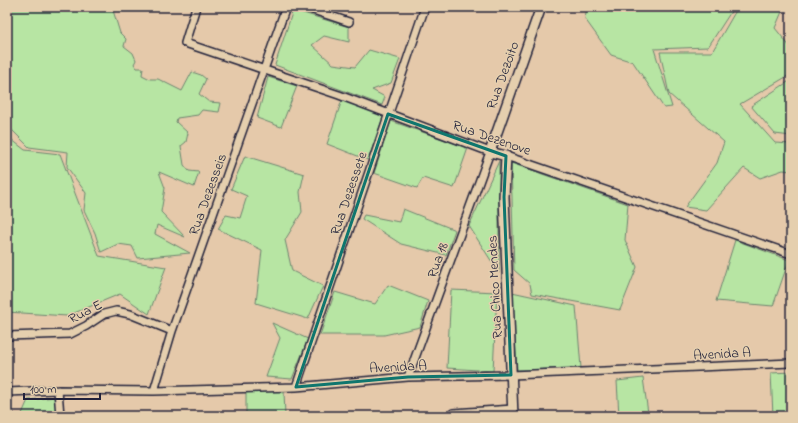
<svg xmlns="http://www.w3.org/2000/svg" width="798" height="423" font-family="'Indie Flower',sans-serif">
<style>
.green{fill:#b7e5a3;stroke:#6c846f}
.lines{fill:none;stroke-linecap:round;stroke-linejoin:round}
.minor-casing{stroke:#22223b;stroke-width:10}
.major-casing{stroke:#22223b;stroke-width:12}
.minor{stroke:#e5cfae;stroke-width:7}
.major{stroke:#e5cfae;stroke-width:9}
.marked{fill:none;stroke:#0f766e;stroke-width:3;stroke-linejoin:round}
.labels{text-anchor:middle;stroke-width:3;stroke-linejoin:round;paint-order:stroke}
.street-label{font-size:14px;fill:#22223b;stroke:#e5cfae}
</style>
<rect width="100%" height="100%" fill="#e5c9aa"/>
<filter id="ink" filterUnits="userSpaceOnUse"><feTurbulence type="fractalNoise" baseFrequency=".025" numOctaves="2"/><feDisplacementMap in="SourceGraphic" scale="8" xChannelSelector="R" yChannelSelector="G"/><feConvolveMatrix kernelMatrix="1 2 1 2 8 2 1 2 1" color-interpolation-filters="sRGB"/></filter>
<g filter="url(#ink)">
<!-- green -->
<path class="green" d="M7,7H112L120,33L126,39L124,46L133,53L136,60L134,64L137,68H143L142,75L150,79H158L182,91L192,72L201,75L206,79L199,94L209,102L221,103L219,112L202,110L198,115L177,118L176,122L188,133L186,142L181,146L184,165L189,171L199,172L194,187L159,172L165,188L161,212L185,237L157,225L155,234L190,253L138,258L132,246L118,244L101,252L95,233L84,210L86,193L67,167L68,152L29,147L7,125Z
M587,7H734L708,47L654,49L672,107L664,108L633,62L611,55L585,19Z
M738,7H784L775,28L791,48V74L740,104L775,143L791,144V171L783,170L760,178L744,168L706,210L685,207L717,163L724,142L669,94L660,52H712Z
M293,10L349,27V42L324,36L312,45L333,64L355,67L369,50L400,59L391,83L372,90L385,97L382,105L275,65Z
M268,77L297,86L281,127L257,118Z
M791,80V136L775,134L751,106Z
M342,100L384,115L368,160L327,144Z
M391,121L468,148L454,188L423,178L417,188L374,173Z
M7,136L25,150L60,154L99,256L166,267L149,314L120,294L67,316L7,312Z
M245,156L304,174L300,192L302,212L285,240L292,271L323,286L308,319L256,303L262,250L218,229L226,215L240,218L247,196L231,189Z
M499,161V273L469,226Z
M511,163L628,204L625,240L637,267L620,310L532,294L530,284L514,270Z
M403,209L455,230L446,255L401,244L362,219L364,215L399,222Z
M735,240L789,260L773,306L716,301Z
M388,285L428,301L420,327L384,335H320L335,292L375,304Z
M451,290L497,292L493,371L447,368Z
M512,292L576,306L581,368L517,370Z
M272,323L308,339L292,379L266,377L280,338Z
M791,372V416H773L771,373Z
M643,378L648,413L655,412V416H619L617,381Z
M284,391L285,416H246V392Z
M56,397L57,416H21L28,400Z"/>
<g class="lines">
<defs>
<path id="minor" d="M196,7L185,43L339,95L490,152L408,377
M304,7L349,22
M506,156L791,254
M7,336L70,334L86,326L104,314L116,311L130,314L172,331
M296,387L425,7
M58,390L60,416
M154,391L172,331L286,7
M7,392L58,390L154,391L296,387L408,377L511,375L791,363
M453,413L513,409
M7,414L10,416"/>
<path id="major" d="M513,416L504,197L506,156L490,152L541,7"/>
</defs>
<!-- minor casing -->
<use href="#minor" class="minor-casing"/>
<!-- major casing -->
<use href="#major" class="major-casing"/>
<!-- minor -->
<use href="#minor" class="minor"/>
<!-- major -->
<use href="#major" class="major"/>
</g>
</g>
<!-- marked area -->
<path class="marked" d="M388,114L506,156L504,197L511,375L408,377L296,387Z"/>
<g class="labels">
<!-- street labels -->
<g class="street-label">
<text transform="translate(502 75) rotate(-70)" y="5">Rua Dezoito</text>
<text transform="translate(492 137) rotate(19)" y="5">Rua Dezenove</text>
<text transform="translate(348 193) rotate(-71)" y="5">Rua Dezessete</text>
<text transform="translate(207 194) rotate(-70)" y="5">Rua Dezesseis</text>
<text transform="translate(437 260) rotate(-70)" y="5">Rua 18</text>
<text transform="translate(494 287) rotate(-93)" y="5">Rua Chico Mendes</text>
<text transform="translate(85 311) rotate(-27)" y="5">Rua E</text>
<text transform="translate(722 353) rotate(-3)" y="5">Avenida A</text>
<text transform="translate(398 366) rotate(-3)" y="5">Avenida A</text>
</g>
</g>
<!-- margin -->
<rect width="798" height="423" fill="none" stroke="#e5cfae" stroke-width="24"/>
<rect x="12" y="12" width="774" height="399" fill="none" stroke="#22223b" stroke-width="1.5" filter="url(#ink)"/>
<!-- scale -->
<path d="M24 393v6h76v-6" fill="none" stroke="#22223b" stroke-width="2"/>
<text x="30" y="393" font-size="12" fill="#22223b" stroke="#e5cfae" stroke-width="3" paint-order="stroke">100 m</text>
</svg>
